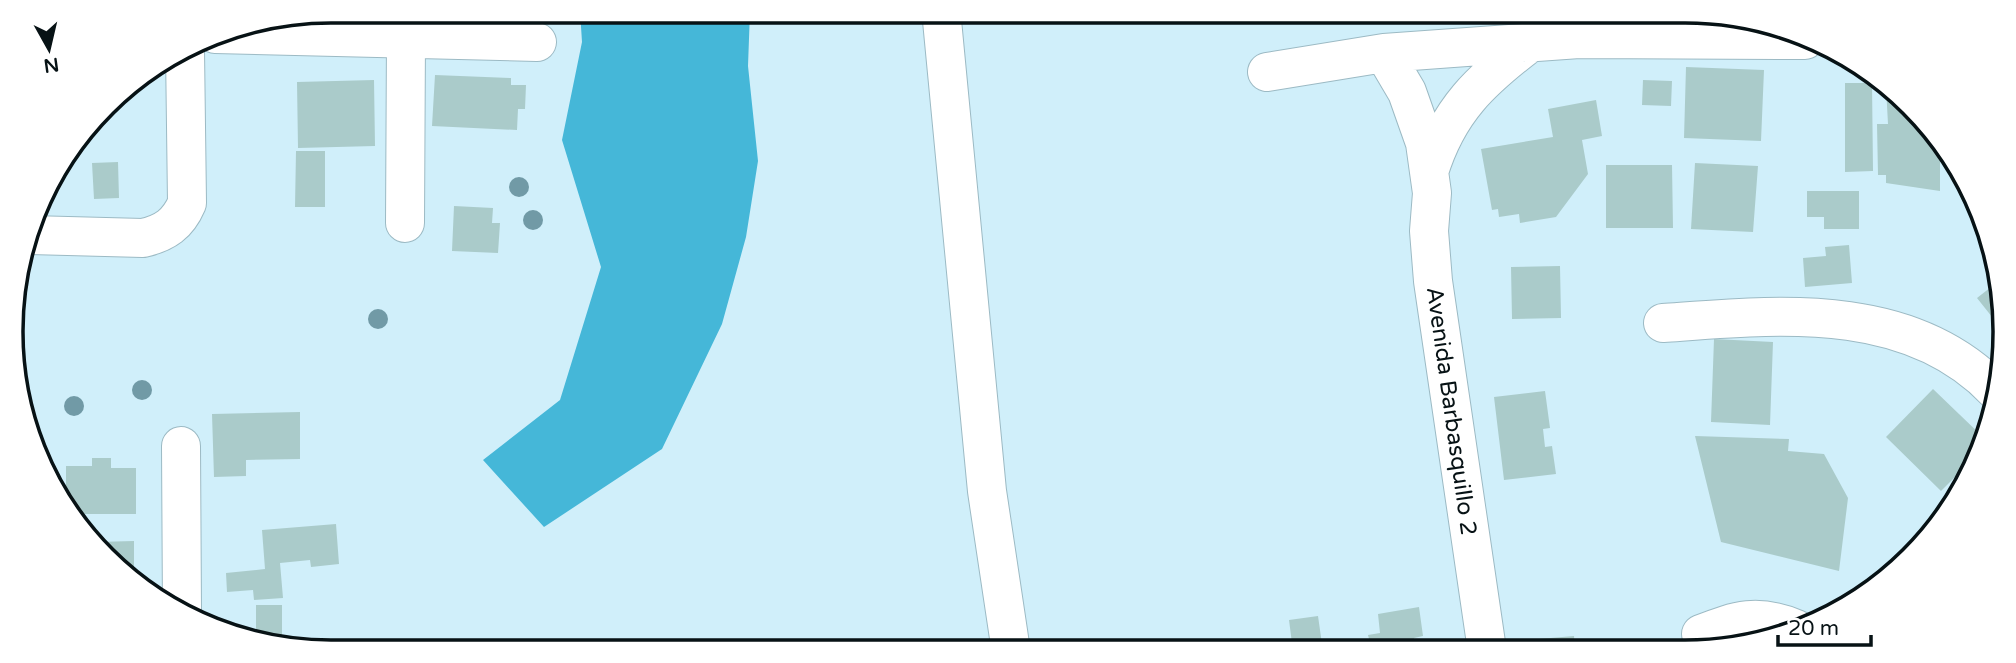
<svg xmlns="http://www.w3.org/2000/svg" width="2016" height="663" font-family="'Varela Round',sans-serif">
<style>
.forest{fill:#45b7d8}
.building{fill:#aacbca}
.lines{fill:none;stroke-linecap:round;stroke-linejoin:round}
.minor-casing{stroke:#9cbac4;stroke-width:40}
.minor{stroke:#fff;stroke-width:38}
.tree{fill:#719aa6}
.labels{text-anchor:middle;stroke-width:6;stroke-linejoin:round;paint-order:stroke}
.street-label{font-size:23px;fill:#071215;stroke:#fff}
.rim{fill:none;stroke:#071215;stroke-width:3.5}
</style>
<rect width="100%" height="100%" fill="#d0effa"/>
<!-- forest -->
<path class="forest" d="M580,11H750L748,66L758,161L746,237L722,324L662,449L544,527L483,460L560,400L601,267L562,140L582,42Z"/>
<!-- building -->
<path class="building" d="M1686,67L1764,70L1761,141L1684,138Z
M435,75L511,78V85H526L525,109H518L517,130L432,126Z
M374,80L375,146L298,148L297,82Z
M1643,80L1672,81L1671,106L1642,105Z
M1845,83H1872L1873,171L1845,172Z
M1886,87L1940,145V191L1886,183V175H1878L1877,124H1888Z
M1596,100L1602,136L1582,140L1588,174L1556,217L1520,223L1519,214L1499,217L1498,209L1492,210L1481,149L1553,137L1548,109Z
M296,151H325V207H295Z
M118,162L119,198L94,199L92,163Z
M1695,163L1758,166L1753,232L1691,229Z
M1606,165H1672L1673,228H1606Z
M1807,191H1859V229H1824V217H1807Z
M454,206L493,208L492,223H500L498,253L452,251Z
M1849,245L1852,283L1805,287L1803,258L1826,256L1825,247Z
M1560,266L1561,318L1512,319L1511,267Z
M2000,280L2003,289L2000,327L1977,298Z
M14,286H22V329H16Z
M1714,339L1773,342L1770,425L1711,422Z
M1933,389L1985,439L1979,453L1941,491L1886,437Z
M1545,391L1550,428L1543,429L1545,447L1552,446L1556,474L1504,480L1494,397Z
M300,412V459L246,460V476L214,477L212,414Z
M1695,436L1789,439L1788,451L1824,454L1848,498L1839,571L1721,542Z
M92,458H111V468H136V514H69L66,511V466H92Z
M336,524L339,564L311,567L310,560L280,563L283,598L254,600L253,590L227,592L226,573L265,569L262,530Z
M134,541V579L96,542Z
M256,605H282V644L256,643Z
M1419,607L1423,636L1414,638L1416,650L1360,651L1359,645L1370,643L1368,635L1380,633L1378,614Z
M1318,616L1323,651H1293L1289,620Z
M1574,636L1575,650H1517L1516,641Z"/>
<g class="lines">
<defs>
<path id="minor" d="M941,10L987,491L1011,651
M215,34L537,42
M1384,53L1407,92L1425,143L1432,193L1429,231L1433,281L1487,650
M1267,72L1384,53L1579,39L1805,40
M1429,172C1448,110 1481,80 1531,42
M405,223L406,38
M30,235L143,238C165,233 178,224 187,203L185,50
M1663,323C1777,315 1909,300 1996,391
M181,446L182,612
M1701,634C1737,620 1758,613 1796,629"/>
</defs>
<!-- minor casing -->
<use href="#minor" class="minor-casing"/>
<!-- minor -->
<use href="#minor" class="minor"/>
</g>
<!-- trees -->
<g class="tree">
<circle cx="519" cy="187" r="10"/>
<circle cx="533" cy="220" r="10"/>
<circle cx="378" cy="319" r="10"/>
<circle cx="142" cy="390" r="10"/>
<circle cx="74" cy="406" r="10"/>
</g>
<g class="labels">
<!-- street labels -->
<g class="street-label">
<text transform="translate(1452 411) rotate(82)" y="8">Avenida Barbasquillo 2</text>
</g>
</g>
<!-- crop -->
<path d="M0 0H2016V663H0ZM331 23H1685A308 308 0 0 1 1993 331V332A308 308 0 0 1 1685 640H331A308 308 0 0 1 23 332V331A308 308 0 0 1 331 23Z" fill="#fff" fill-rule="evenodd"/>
<path class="rim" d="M331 23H1685A308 308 0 0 1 1993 331V332A308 308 0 0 1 1685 640H331A308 308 0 0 1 23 332V331A308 308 0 0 1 331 23Z"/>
<!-- north arrow -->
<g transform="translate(49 49) rotate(172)" stroke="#ffffff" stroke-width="5" paint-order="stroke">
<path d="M0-5L12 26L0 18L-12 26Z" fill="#071215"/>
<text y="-10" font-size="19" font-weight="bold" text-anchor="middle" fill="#071215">N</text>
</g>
<!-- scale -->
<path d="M1778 635v10h93v-10" fill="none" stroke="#071215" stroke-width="3.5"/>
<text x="1788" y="635" font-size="21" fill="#071215" stroke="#ffffff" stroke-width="5" paint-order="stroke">20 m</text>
</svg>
